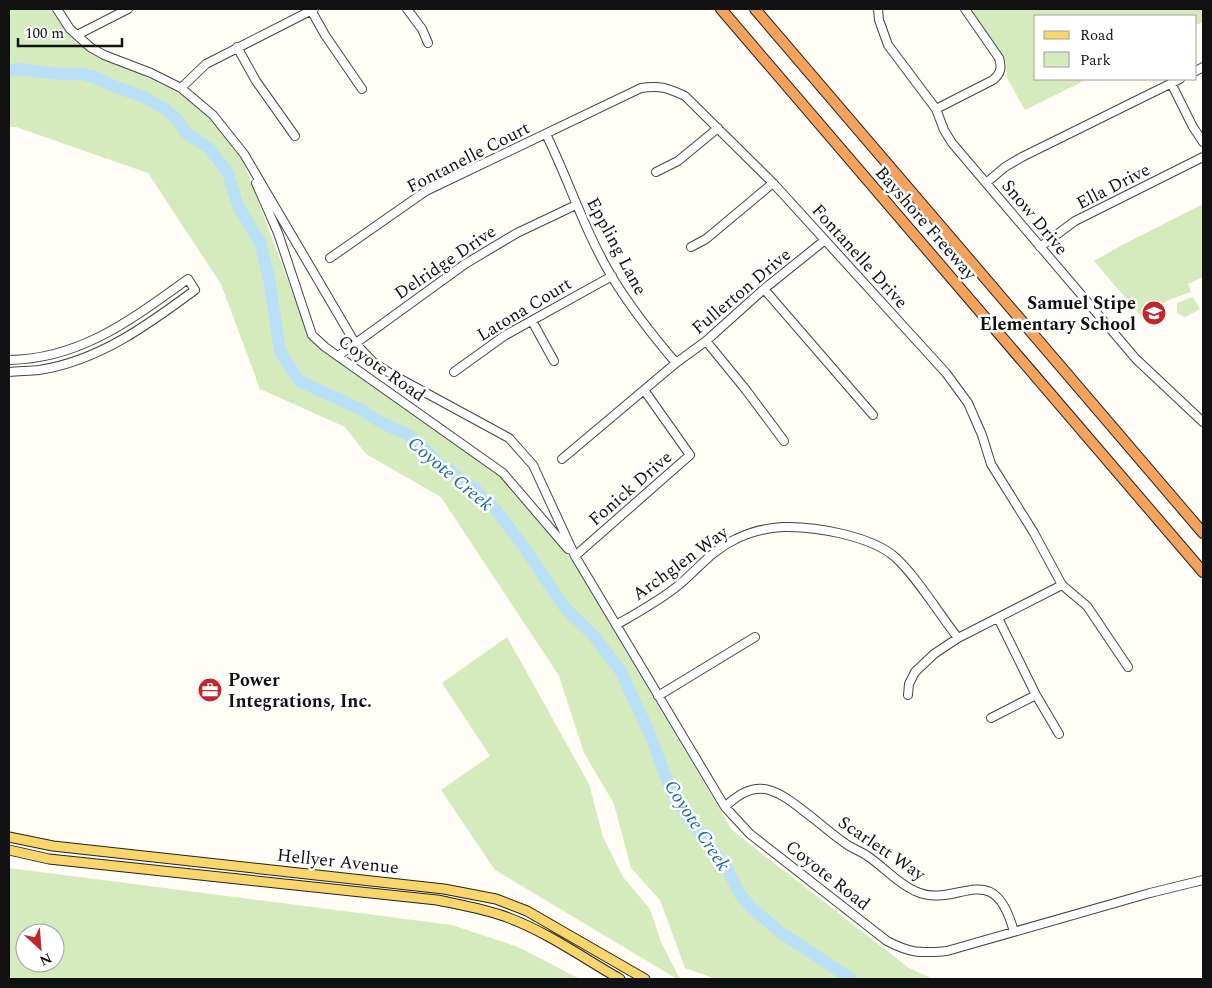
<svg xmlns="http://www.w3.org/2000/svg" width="1212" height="988" font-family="Spectral,serif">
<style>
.green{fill:#d5ebbd;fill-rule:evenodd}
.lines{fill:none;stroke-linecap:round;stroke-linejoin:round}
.river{stroke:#b9e0f7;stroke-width:12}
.minor-casing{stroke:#444;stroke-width:10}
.major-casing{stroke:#222;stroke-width:11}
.highway-casing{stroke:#222;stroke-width:12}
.minor{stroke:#fff;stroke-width:8}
.major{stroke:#f9d66b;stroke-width:9}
.highway{stroke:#f5a25d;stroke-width:10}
.labels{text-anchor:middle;stroke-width:5;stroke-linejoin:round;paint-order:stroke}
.street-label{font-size:18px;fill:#111;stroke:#fff}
.poi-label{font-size:18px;font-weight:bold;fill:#111;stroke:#fff;text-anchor:end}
.water-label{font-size:19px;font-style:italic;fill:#1768a6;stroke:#fff}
</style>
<rect width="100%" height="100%" fill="#fffdf5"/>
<!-- green -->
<path class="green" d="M9,9H50L75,42L183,95L211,119L243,161L310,339L499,475L572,560L732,830L909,968L933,979H716L685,968L660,900L631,868L614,804L584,753L559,676L441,497L366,454L345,427L260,389L221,284L148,173L16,127H9Z
M971,9H1203V22L1196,25V16H1036V79H1088L1025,110L1007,78L1006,62Z
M1203,204V277L1188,284L1191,292L1166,301L1148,318L1142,313L1140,315L1094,261L1124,244Z
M1193,297L1200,309L1185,317L1177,313V303Z
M507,637L589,784L603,837L623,877L650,909L661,942L680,979H677L495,870L441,790L490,756L442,683Z
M9,868L452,925L518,947L580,979H9ZM25,933H55V963H25Z"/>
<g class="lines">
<!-- river -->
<path class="river" d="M9,71L17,69L60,74H82L94,77L111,85L144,97L165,109L177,119L186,133L209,148L228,173L238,206L260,242L269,278L280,351L299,381L360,409L382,423L407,434L418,442L439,464L474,488L496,510L524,547L565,608L594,636L620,670L649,732L671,791L687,817L727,868L739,893L752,908L780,932L851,979"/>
<defs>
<path id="minor" d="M57,9L70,29L90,47L104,55L151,73L181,88L213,115L244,154L355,343L373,362L393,375L509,438L533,465L575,556L725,807L750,834L887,941C912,954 920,953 947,951L1150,893L1203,880
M407,9L422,29L428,43
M878,9L879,20L888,45L936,109L944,130L952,143L1136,359L1203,422
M311,10L325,35L362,89
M77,35L128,9
M237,47L256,81L295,136
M1196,71L1203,67
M1171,83L1193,127L1203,142
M181,88L206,64L314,9
M936,109L993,80C1001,73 1002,68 999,58L965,9
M546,134C569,181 585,232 612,277C631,308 653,336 676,363
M656,172L678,161L718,128
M256,183L278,233L312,335L325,347L503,473L568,549
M986,183L1005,167L1022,157L1180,79
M691,247L706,239L773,183
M1040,247L1075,221L1203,157
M330,258L426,191L641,88C660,85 668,88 685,96L773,183L946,373L968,403L982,435L991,464L1034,533L1062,585L1087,606L1128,667
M764,289L873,415
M532,321L554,361
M706,341L746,390L784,441
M338,356L465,264L517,233L576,205
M9,360C81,359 132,319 188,279L195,290C149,324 99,361 39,370C29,371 19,371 9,372
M454,372L504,336L612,276
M562,459L676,363L706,341L764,289L825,240
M575,556L690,455L644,390
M998,618L1036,695L1059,734
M616,625C637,613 661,600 680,584C699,568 712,550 736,539C750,532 767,528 783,527C815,526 871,536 895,557C917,577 939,614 958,638
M908,695L909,684L915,672L934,654L958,638L1062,585
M658,696L755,637
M991,718L1036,695
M725,807C736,796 752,785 769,790C786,795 799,808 813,818C825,828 837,838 849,846C855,849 861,852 866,855C883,866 897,883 915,891C957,911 993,854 1014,932"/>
<path id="major" d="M9,837L53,846L444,889L496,899L527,911L645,979
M9,850L49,859L437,900C461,905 486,909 509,918C547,932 585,959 620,979"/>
<path id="highway" d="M721,9L1203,572
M755,9L1203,533"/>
</defs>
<!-- minor casing -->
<use href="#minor" class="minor-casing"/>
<!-- major casing -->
<use href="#major" class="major-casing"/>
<!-- highway casing -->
<use href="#highway" class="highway-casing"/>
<!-- minor -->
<use href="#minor" class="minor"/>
<!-- major -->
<use href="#major" class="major"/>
<!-- highway -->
<use href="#highway" class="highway"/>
</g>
<!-- icons -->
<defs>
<symbol id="school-disc" viewBox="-11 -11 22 22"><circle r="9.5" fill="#c4262e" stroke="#fff"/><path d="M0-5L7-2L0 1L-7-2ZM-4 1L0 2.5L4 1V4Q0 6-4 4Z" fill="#fff"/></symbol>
<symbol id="office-disc" viewBox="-11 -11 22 22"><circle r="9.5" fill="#c4262e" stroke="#fff"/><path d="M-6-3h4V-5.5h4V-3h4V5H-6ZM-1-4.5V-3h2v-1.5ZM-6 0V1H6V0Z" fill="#fff"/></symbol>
</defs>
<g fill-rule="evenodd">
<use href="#school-disc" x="1140" y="299" width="28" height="28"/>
<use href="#office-disc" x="196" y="676" width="28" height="28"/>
</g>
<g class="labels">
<!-- street labels -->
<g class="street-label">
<text transform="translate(468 157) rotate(-27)" y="6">Fontanelle Court</text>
<text transform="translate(1113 186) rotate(-27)" y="6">Ella Drive</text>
<text transform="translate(1035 217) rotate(50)" y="6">Snow Drive</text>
<text transform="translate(926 223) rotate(49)" y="6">Bayshore Freeway</text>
<text transform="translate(617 246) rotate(62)" y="6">Eppling Lane</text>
<text transform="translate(860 256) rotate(48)" y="6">Fontanelle Drive</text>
<text transform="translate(445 262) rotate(-34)" y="6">Delridge Drive</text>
<text transform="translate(741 291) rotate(-40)" y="6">Fullerton Drive</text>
<text transform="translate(524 309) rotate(-31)" y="6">Latona Court</text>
<text transform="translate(382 368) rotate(35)" y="6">Coyote Road</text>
<text transform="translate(630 488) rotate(-41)" y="6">Fonick Drive</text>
<text transform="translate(680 563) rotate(-36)" y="6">Archglen Way</text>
<text transform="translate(882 848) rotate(34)" y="6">Scarlett Way</text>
<text transform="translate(338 861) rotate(6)" y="6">Hellyer Avenue</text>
<text transform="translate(828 875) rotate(38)" y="6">Coyote Road</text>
</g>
<!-- poi labels -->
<g class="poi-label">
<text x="1136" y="309">Samuel Stipe<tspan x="1136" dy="21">Elementary School</tspan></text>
<text x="228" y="686" text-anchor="start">Power<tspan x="228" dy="21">Integrations, Inc.</tspan></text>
</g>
<!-- water labels -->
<g class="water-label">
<text transform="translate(451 473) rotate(40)" y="7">Coyote Creek</text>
<text transform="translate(698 825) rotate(57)" y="7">Coyote Creek</text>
</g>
</g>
<!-- border -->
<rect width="1212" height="988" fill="none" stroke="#111111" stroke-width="20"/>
<!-- legend -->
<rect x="1034" y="15" width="162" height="65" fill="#ffffff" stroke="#a0a0a0"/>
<rect x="1044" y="31" width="25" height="8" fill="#f9d66b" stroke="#a0a0a0"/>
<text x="1080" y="40" font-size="15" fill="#111111">Road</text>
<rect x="1044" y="52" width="25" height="15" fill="#d5ebbd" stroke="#a0a0a0"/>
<text x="1080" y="65" font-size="15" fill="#111111">Park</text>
<!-- north arrow -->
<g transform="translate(40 948) rotate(154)"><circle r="24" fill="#ffffff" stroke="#a0a0a0"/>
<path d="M0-4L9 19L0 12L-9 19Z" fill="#c4262e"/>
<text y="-8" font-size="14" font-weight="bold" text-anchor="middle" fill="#111111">N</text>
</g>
<!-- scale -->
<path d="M18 38v8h104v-8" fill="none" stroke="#111111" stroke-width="2.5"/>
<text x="25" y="38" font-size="15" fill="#111111" stroke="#ffffff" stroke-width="4" paint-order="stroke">100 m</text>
</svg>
